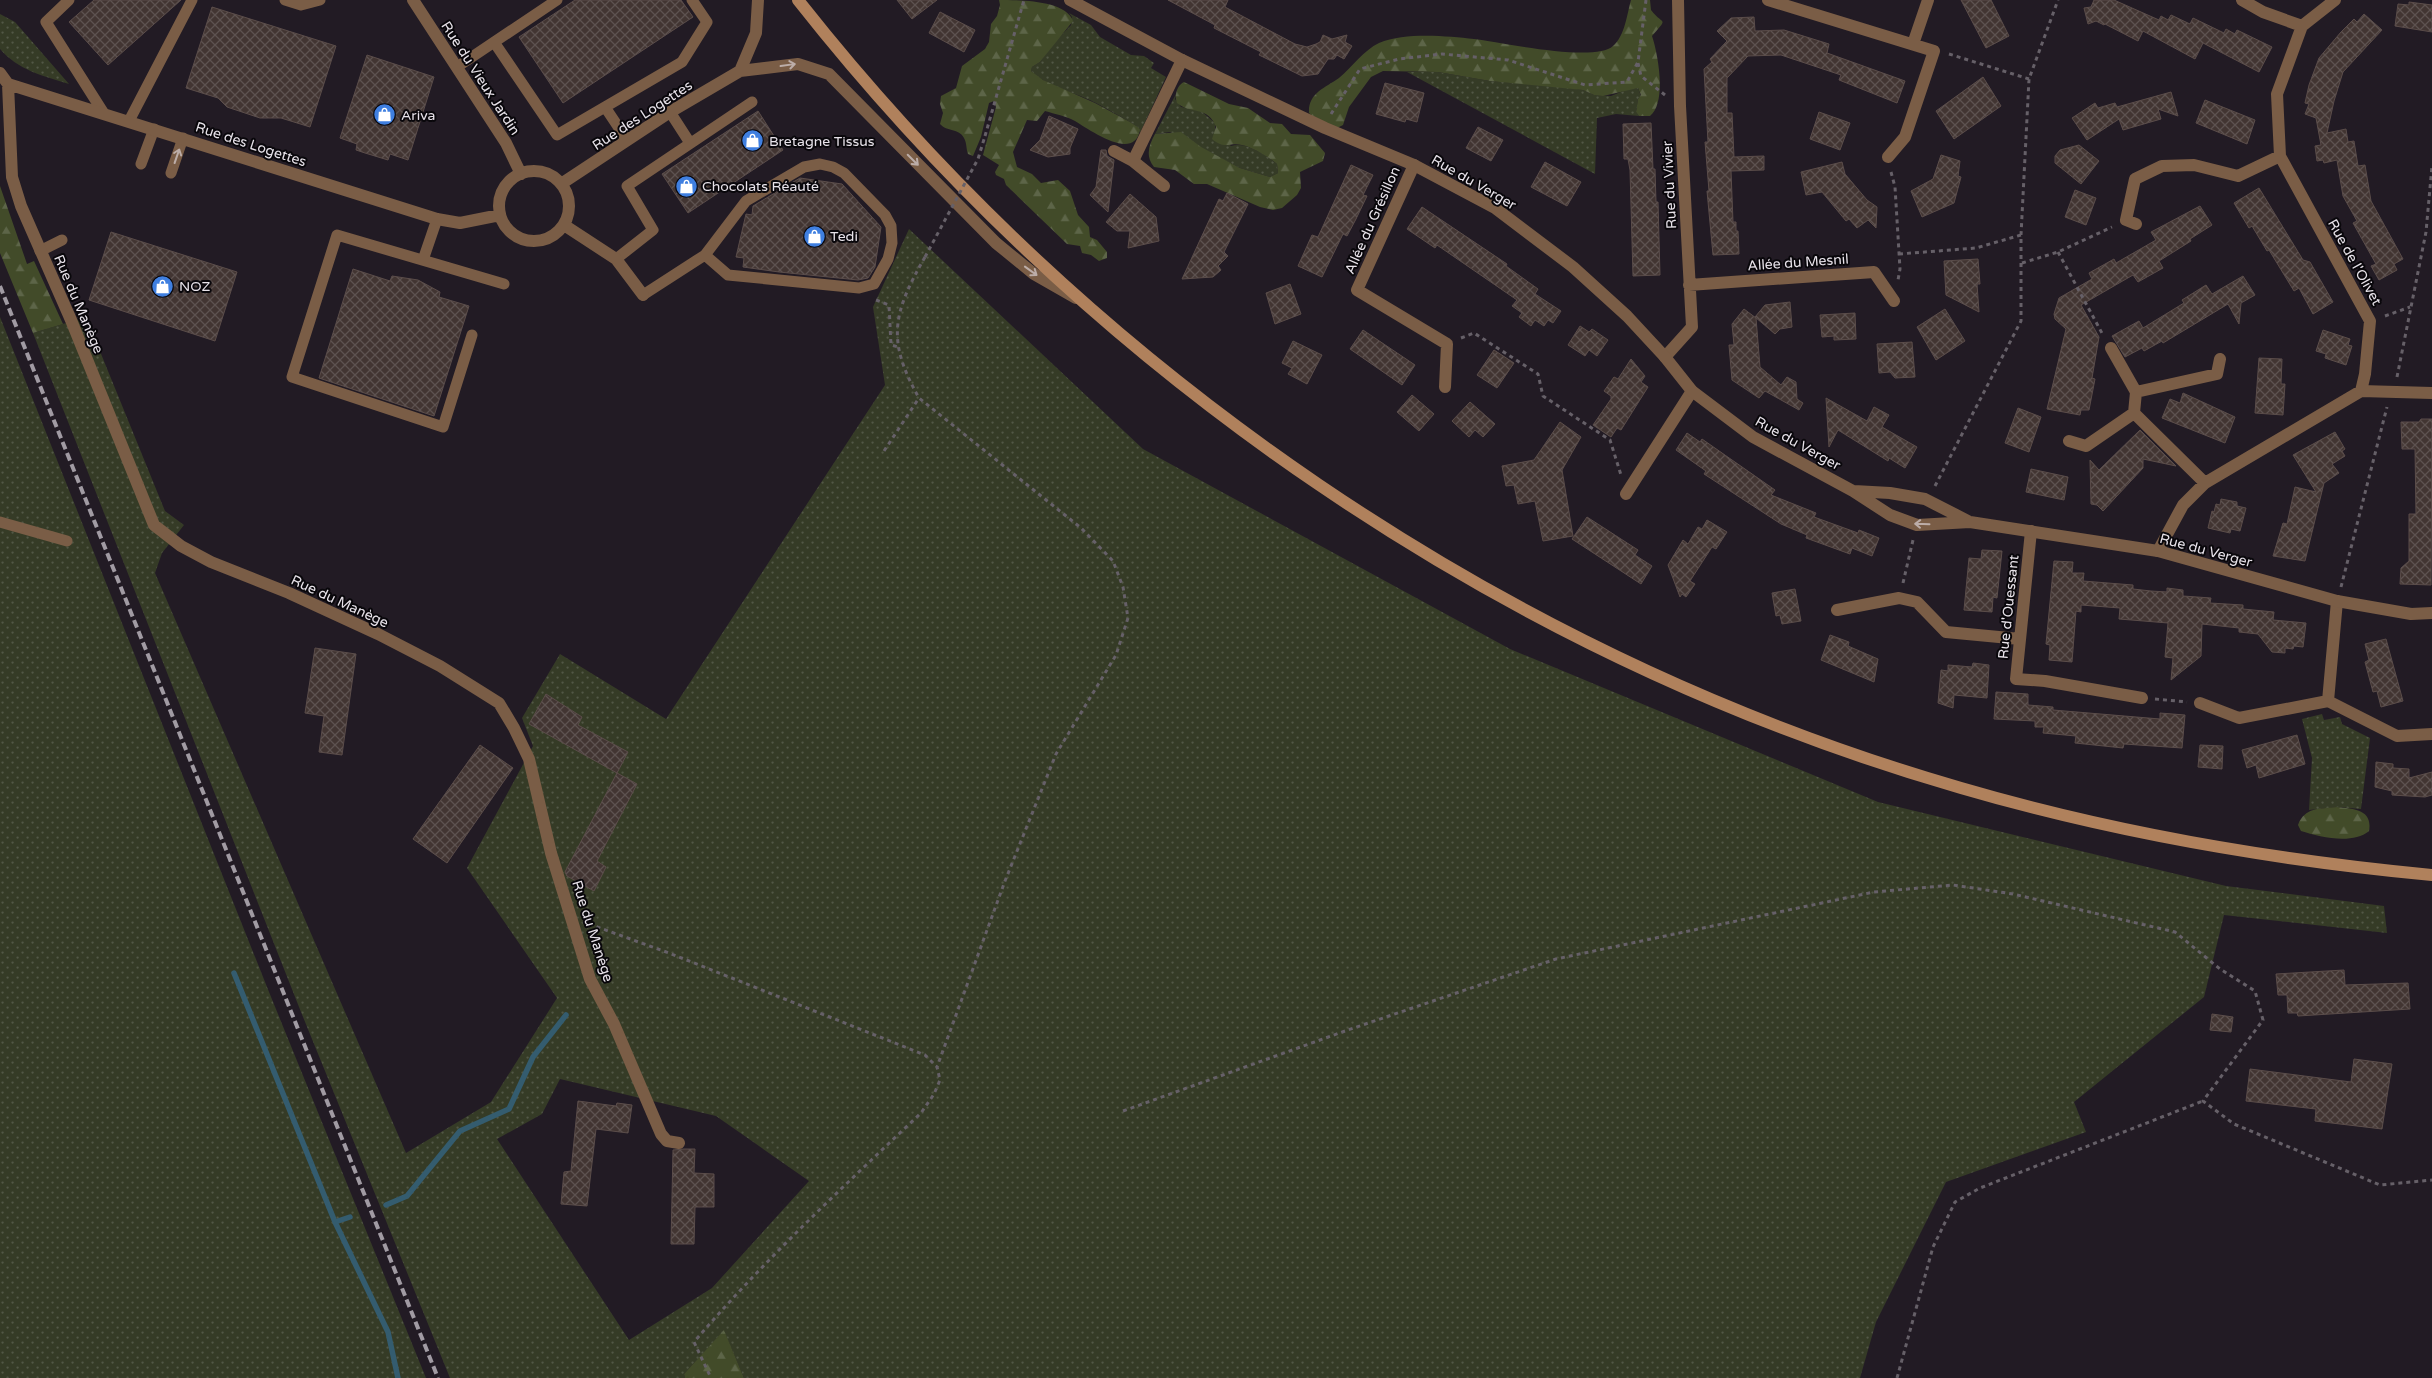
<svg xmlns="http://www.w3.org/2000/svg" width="2432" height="1378" font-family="'Varela Round',sans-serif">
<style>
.green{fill:url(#green-dots);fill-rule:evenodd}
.forest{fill:url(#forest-firs)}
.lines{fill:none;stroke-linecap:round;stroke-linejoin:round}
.stream{stroke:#345c6f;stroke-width:5.5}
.building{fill:url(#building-cross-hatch);stroke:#5b4d4a}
.path{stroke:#666068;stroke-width:3;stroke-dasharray:4 4;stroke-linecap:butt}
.service{stroke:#7a5d46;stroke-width:11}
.minor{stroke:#7a5d46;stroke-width:12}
.tertiary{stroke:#7a5d46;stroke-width:12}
.secondary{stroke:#b0815c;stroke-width:12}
.rail{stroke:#a19ba3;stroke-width:4;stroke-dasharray:8 4;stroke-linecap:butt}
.path-bridge{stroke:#666068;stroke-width:3;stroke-dasharray:4 4;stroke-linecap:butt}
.oneway{stroke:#bcada8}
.labels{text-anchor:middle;stroke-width:4;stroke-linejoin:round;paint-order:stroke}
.street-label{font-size:14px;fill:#e8e3ea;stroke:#09070b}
.poi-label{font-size:14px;fill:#e8e3ea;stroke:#09070b;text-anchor:start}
</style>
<defs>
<pattern id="green-dots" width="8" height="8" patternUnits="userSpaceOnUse" patternTransform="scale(1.25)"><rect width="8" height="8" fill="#353b26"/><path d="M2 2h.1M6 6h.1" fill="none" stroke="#525746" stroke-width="1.8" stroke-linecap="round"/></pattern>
<pattern id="forest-firs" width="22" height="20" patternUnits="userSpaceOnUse" patternTransform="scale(1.25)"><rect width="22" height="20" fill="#424b29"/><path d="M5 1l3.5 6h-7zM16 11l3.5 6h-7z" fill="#5d6548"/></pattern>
<pattern id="building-cross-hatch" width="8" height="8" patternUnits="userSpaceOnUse" patternTransform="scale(1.25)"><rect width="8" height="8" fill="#423532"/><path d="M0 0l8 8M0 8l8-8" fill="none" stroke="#5d5250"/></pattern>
</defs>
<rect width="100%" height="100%" fill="#221b24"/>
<!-- green -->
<path class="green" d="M1069,13L1091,25L1100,37L1131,55L1144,56L1154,63L1151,68L1166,77L1140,133L1138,127C1124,118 1109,110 1094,102C1076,93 1044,85 1031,71L1032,67L1040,62L1055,42L1071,25L1072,17Z
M0,14L15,22L69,84C43,76 18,70 0,49Z
M1407,72H1438L1490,81L1555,86L1583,90L1594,95L1611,96L1628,89L1638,88L1641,96L1638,99L1636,112L1639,116L1616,114L1597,118L1595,174Z
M1177,92L1175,99L1181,107L1200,110L1215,123V131L1231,146C1245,141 1266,155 1277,164L1278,173L1270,177L1240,168L1170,132L1155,134Z
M909,229L1143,449L1510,649L1878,802L2226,886L2384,906L2387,933L2224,915L2204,997L2074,1102L2086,1132L1946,1182L1876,1322L1860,1378H744L724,1331L684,1374L685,1378H450L301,1012L33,333L86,317L165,511L184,525L162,553L155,573L406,1153L491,1102L557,998L467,868L533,746L522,718L560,654L666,719L885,385L873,307ZM560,1079L716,1116L809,1181L712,1288L629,1340L497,1139L542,1114Z
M0,317L269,992L426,1378H0Z
M2322,714L2324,720L2340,717L2342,724L2370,738L2361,809L2337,807L2309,810L2312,758L2302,719Z"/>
<!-- forest -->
<path class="forest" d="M999,0C1019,0 1066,0 1073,21L1040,62L1032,67L1031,71L1043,80L1095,103L1130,122L1138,127L1140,130C1134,162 1090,130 1075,121C1066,116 1055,114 1045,111L1037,121L1027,120L1013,152L1017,167L1032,174L1041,183L1058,180L1070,191L1078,215L1089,227L1090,237L1097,240L1107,252V258L1099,261L1091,255L1082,253L1080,246L1067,244L1006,185L1004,179L996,175L995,172L999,165L983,155L996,107L994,101L989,103L981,137L973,156L968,154C966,149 967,143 964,138C959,128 947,132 940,124L943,113L940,104L941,96L956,88L962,66L985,49L989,42L991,24L997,16L1000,5Z
M1631,0H1650L1651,10C1663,26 1669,16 1652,36C1658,54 1667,102 1650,116H1639L1636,112L1638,99L1641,95L1638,88L1603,96L1594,95L1583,90L1490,81L1438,72L1383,71L1371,77L1349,107L1343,125L1337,128L1316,120L1309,113C1308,93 1325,88 1339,78C1352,67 1364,50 1379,43C1406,32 1446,36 1474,39C1500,42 1595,63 1613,46C1625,36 1627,14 1631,0Z
M1184,82L1229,104L1248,108L1270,123L1282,124L1291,134L1310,135L1325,153L1323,161L1300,172L1301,188L1297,195L1282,208L1273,210L1260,207L1207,184H1194L1175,170L1154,167C1145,156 1149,145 1155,134L1181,132L1201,147L1240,168L1270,177L1278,173L1277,164C1267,156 1254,148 1242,145C1229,142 1225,150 1212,139L1216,127C1209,106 1189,114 1177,103C1174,96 1177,85 1184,82Z
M0,186L27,264L34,261L63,324L33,333L0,253Z
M2337,807C2353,809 2373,809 2369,831C2352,845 2320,837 2301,831L2298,825C2305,807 2319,809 2337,807Z
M724,1330L744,1378H685L684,1374Z"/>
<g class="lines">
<!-- stream -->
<path class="stream" d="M234,973L335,1222L388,1332L398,1378
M386,1205L407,1196L460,1131L509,1109L533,1057L566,1015
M335,1222L350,1217"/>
</g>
<!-- building -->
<path class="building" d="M94,0H181L108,65L69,22Z
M575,0H681L693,17L563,103L519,37Z
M897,0H937L912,19Z
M1168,0H1228L1225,7L1295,44L1307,47L1316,44L1320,42L1323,35L1332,39L1347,35L1345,42L1352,46L1344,59L1337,55L1334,59H1328L1318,74L1302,76L1259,55L1261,52L1214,28L1215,25Z
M1961,0H1991L2009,36L1986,48Z
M2094,0H2114L2159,20L2161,16L2168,20L2171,15L2190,24L2193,18L2224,33L2226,29L2235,34L2237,30L2272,47L2259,72L2203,43L2195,59L2143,31L2138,41L2105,24L2104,25L2096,21L2088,24L2084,8L2091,7Z
M2409,2L2432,5V32L2395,26L2398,4L2409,5Z
M212,7L336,46L310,127L281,118H260L227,107L218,98L186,88Z
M940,12L975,30L964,52L929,33Z
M2364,14L2382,30L2343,72L2334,101L2327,133L2346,129L2348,142L2354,141L2358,166L2365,165L2371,201L2403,259L2394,264L2397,270L2379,280L2371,266L2376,264L2353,223L2357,221L2343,196L2337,160L2324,163L2323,160L2317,161L2315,146L2321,145L2316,118L2305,114L2309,104L2305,103L2309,85L2319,58L2341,32L2354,19L2357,22Z
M1754,17L1755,31L1784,30L1829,44L1827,53L1905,81L1897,103L1839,80L1841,75L1781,55L1748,56L1727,78V113H1732L1734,157L1764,156V170L1731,171L1733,222H1736V231H1738L1739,254L1713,255L1707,191H1709L1705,142H1708L1704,69L1712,62L1710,59L1727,41L1717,31L1731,18Z
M367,55L434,77L408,160L390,154L388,160L365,153L356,150L357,144L340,138Z
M1983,77L2001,106L1954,139L1936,111Z
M1385,83L1424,93L1417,122L1406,119L1405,122L1376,114Z
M2171,92L2178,116L2158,109L2161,119L2123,130L2119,119L2087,140L2072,118L2095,103L2098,108L2115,103L2117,107Z
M2205,100L2255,120L2247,144L2196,123Z
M758,111L783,150L688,213L662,174Z
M1819,112L1850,123L1840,150L1810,139Z
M1049,116L1078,129L1070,148V154L1048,157L1030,150L1040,140Z
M1651,123L1653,169H1655L1656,202H1658L1660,275L1633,276L1630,170L1628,159H1624L1623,124Z
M1478,127L1503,140L1491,161L1466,148Z
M2079,145L2099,161L2081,184L2055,163V156L2060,150Z
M1101,150H1106L1107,156L1114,160L1108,212L1090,195L1096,187Z
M1941,155L1960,161L1958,176L1961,177L1954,203L1922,217L1911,191L1933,179Z
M1545,162L1581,182L1567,206L1531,187Z
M1842,162L1845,174L1867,200L1877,207L1876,228L1868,220L1857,228L1849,219L1846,221L1822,192L1806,195L1801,172Z
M1351,165L1373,175L1363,195L1367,196L1356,219L1347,236L1343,234L1322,277L1298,266L1312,235L1318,237Z
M800,178L842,184L881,227L875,267L868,278L858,280L779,272L743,267L744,258L736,257L746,214L752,215L753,206Z
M2259,188L2303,260L2310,262L2333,302L2313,314L2299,288L2294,291L2269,250L2267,251L2252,226L2249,228L2234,203Z
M2075,190L2096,198L2086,225L2065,217Z
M1227,193L1248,204L1224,252L1228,256L1218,266L1221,270L1213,277L1182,279L1219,199L1223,201Z
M1130,194L1156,217L1159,241L1128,248L1130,231H1117L1106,222Z
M2200,206L2212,225L2190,239L2191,241L2159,261L2163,268L2138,282L2133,275L2081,305L2099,337L2092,378L2095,379L2089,410H2081L2080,415L2047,409L2066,329L2055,319L2054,314L2059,298L2092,279L2089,273L2114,259L2116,263L2156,240L2151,232Z
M1422,207L1507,264L1506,266L1538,289L1535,294L1561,311L1553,323L1548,320L1544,326L1535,320L1531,326L1519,317L1522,313L1512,306L1517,300L1437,245L1435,248L1407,229Z
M111,232L237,272L215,341L89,300Z
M1978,259L1980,284H1977L1979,312L1946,295L1944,261Z
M353,269L390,281L392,276L418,280L440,292L439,297L469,306L434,416L319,378Z
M2243,276L2255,295L2241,303L2239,324L2228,304L2163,343L2162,341L2144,351L2142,348L2125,357L2112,336L2139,321L2143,328L2184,303L2182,300L2206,285L2212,294Z
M1290,284L1301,314L1275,324L1266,293Z
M1790,302L1792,327L1780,329L1775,334L1755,317L1765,305Z
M1744,309L1756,318L1760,367L1781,385L1787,377L1796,382L1797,399L1803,403L1799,410L1765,391L1759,398L1732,380L1729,345H1734L1732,324Z
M1945,309L1965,341L1936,360L1917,327Z
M1855,313L1856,339L1834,340V336L1822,337L1820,315Z
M1580,326L1589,332L1592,329L1608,340L1597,356L1589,350L1585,356L1568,345Z
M1363,330L1415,365L1402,385L1350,349Z
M2323,330L2350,339L2348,345L2352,346L2346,365L2325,358L2326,354L2316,351Z
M1293,341L1322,355L1307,384L1288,374L1292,368L1282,363Z
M1912,342L1915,377L1895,378L1890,372L1879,373L1877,344Z
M1494,350L1514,363L1497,388L1477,375Z
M2259,358L2282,359L2281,384H2285L2283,415L2255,413Z
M1631,359L1645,376L1641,382L1648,387L1621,430L1617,428L1611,437L1593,425L1611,399V396L1604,391L1614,377L1618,379Z
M2183,393L2235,417L2225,443L2162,418L2170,399L2180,403Z
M1412,395L1434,414L1419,431L1397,412Z
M1826,398L1867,421L1874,407L1889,415L1882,427L1917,447L1905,468L1889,458L1888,461L1838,430L1829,447Z
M1470,402L1495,424L1483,437L1475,430L1469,437L1452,421Z
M2018,408L2041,417L2029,452L2005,443Z
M2421,419H2432L2431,585L2400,584L2401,568L2409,561V514H2416L2415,449H2402L2401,422H2419Z
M1560,422L1581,437L1562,470L1573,536L1543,541L1535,501L1518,504L1514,485L1506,486L1502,466L1534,460Z
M2140,430L2176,466L2143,459V468L2103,511L2097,505L2091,504L2090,460L2099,470Z
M2335,432L2345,449L2342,451L2345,456L2332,464L2339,473L2324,483L2305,561L2273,556L2283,523L2287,524L2295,487L2316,492L2293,455Z
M1687,433L1700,442L1702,439L1775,490L1771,495L1816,513L1814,517L1858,533L1859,530L1879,538L1872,556L1852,548L1850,554L1806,538L1807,535L1781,524L1704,474L1706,471L1676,450Z
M2031,469L2068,477L2064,500L2026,492Z
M2221,499L2237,502V506L2246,508L2240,531L2231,529L2230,533L2208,528L2212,511L2214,512L2216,504L2220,505Z
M1587,517L1638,550L1635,555L1652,566L1641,584L1572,539Z
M1707,520L1727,532L1716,549L1712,547L1690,581L1695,584L1686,597L1682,594L1680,597L1668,565L1683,540L1688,544L1698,527L1702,529Z
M1982,550L2002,551L1997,598L1993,597L1992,612L1964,610L1969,558L1981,559Z
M2054,561L2073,562L2072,573H2084L2083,581L2133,585V589L2151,591L2167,592V588L2183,590V596L2211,598L2210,603L2243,605V609L2274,612L2273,620L2306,623L2303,647L2294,646L2293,649L2285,648V653L2272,652L2258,634L2239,632V628L2202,624L2201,656L2171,680L2173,658L2165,657L2168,623L2119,619L2120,608L2081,605V612L2076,611L2072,662L2049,660L2050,645L2046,644Z
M1795,589L1801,621L1782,624L1780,615L1776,616L1772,593Z
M1830,635L1849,642L1848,646L1878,659L1874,682L1821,660Z
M2386,639L2403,701L2381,707L2377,691L2373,692L2365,662L2369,660L2365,644Z
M315,648L356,654L342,755L319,752L324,716L305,713Z
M1973,663L1989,665L1987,698L1954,695L1953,708L1938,703L1941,670L1948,671V665L1972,667Z
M1996,692L2028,694V705L2053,707V710L2160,719V713L2185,715L2182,748L2124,744L2123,748L2075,743L2076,736L2043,733L2044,727H2035V721L1994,719Z
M546,694L582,717L578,725L628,752L617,773L529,724Z
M2297,735L2305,764L2259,778L2256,765L2247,768L2242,750Z
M480,745L513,768L447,863L413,839Z
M2200,745L2223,746L2222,769L2198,767Z
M2376,762L2393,764V768L2409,769V778L2432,772V795L2425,797L2392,795V791L2375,787Z
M617,773L637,784L597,861L606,867L594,891L567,876L565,872Z
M2344,970L2345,985L2408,983L2410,1009L2298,1016L2297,1013H2288L2287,995H2278L2276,974Z
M2212,1014L2233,1017L2231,1032L2210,1030Z
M2354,1059L2392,1064L2382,1129L2315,1121L2316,1109L2246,1101L2250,1069L2351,1082Z
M578,1101L616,1106L617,1103L632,1105L628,1133L596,1129L587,1206L561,1204L564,1172L571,1171Z
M684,1149H695L694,1173L714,1174V1207H695L694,1244H671L673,1150Z"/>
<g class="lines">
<!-- path -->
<path class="path" d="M1949,54L2029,79
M1638,63L1641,76L1665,95
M1331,114L1360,69L1399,59L1442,54L1508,60L1585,85L1627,82L1638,62L1646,0
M985,136L1024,0
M1891,172L1895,187L1900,269L1898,280
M2058,252L2103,335
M1899,254L1976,248L2021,235
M925,257C893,313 886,340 919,398L1081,528L1113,561L1123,587L1128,618L1116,655L1056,754L1005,881L937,1067
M2022,263L2058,252L2112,227
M876,300L889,305L891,345L898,347
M2385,316L2410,307
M1461,338L1474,333L1538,374L1543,396L1610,440L1621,475
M2397,377L2426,232L2432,166
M884,451L919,398
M1935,486L2021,321V235L2029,79L2058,0
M1903,583L1913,540
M2341,587L2387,407
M2155,699L2187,702
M589,924L669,953L925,1055L937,1067L940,1080L934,1094L921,1113C843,1187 764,1260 694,1342L711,1378
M1123,1111L1345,1031L1556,959L1874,892L1953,885L2013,894L2175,932L2220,969L2255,991L2263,1020L2203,1101L2234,1124L2380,1185L2432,1180
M1897,1378L1933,1247L1955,1202L1980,1188L2203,1101"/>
<!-- service -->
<path class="service" d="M69,0L46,22L103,112
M285,0L301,5L320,0
M494,42L557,135L682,62L707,22L692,0
M457,67L557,0
M605,107L627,140
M670,112L690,143
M129,121L192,0
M141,164L154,129
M171,173L183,138
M40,251L62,240
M616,259L653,230L627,186L752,102
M423,260L437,219
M643,295L705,255L728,275L859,288L874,284L888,259L892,243L891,226L885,215L844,173L833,167L820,164L804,167L746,201L705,255
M472,335L443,427L292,377L337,235L504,284
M0,522L67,541"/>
<!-- minor -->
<path class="minor" d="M413,0L506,143L521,174
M1768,0L1934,51L1905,137L1888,157
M2242,0L2263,12L2302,26
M1913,44L1928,0
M740,71L756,33L758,0
M0,73L8,84L437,219L460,223L500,215
M8,84L12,177L21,206L71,320L154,525L181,546L211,562L289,593L378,634L440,666L499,703L514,728L529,759L551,853L590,979L614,1024L661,1134L667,1141L679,1143
M1114,151L1133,161L1164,186
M1133,161L1182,60
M1414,165L1357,290L1447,344L1445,387
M499 206a35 35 0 1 1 70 0a35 35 0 1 1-70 0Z
M561,184L670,112L740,71L798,64L829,74L996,243L1034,274L1076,298
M2136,224L2126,220L2135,179L2162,166L2194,165L2238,176L2280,156
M564,225L616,259L643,295
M1689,285L1874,272L1894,301
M2111,348L2136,392
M1665,357L1692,327L1680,106L1678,0
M2361,391L2432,393
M2134,413L2205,483
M2069,441L2086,446L2134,413L2136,392L2217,374L2220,359
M1626,494L1692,391
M2031,531L2016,679L2045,681L2142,698
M2158,551L2183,505L2205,483L2361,391L2365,374L2370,321L2280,156L2277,94L2302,26L2335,0
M2337,601L2328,701L2397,736L2432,734
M1837,610L1899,598L1917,602L1946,632L2020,639
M2200,703L2239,718L2328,701"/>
<!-- tertiary -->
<path class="tertiary" d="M1070,0L1182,60L1325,128L1414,165L1495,208L1573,267L1627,316L1665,357L1692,391L1753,437L1853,491L1890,515L1917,525L1970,522L2158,551L2337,601L2411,614L2432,613
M1854,491L1890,493L1925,499L1968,521"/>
<!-- secondary -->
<path class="secondary" d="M798,0C1092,373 1504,656 1961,788C2115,833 2273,860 2432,875"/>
<!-- rail -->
<path class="rail" d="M0,286L438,1378"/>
<!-- path-bridge -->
<path class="path-bridge" d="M925,257L978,159L985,136"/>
</g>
<!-- one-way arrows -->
<defs><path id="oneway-shaft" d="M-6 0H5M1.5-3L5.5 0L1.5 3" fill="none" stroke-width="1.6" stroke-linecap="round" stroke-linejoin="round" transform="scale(1.25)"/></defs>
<g class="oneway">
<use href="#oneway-shaft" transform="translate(788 65) rotate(-8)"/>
<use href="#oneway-shaft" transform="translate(177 156) rotate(-71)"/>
<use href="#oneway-shaft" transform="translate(913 160) rotate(45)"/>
<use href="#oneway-shaft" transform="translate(1031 271) rotate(36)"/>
<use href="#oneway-shaft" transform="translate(1922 524) rotate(-178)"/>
</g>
<!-- icons -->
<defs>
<symbol id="shop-disc" viewBox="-11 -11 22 22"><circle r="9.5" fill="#3f7fe0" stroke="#09070b"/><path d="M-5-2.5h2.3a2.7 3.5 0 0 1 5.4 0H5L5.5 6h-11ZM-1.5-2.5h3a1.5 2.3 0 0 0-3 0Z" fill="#fff"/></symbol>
</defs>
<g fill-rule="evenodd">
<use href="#shop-disc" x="372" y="102" width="25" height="25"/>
<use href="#shop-disc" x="740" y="128" width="25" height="25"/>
<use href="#shop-disc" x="674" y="174" width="25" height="25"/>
<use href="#shop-disc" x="802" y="224" width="25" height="25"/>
<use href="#shop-disc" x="150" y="274" width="25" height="25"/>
</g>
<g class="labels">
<!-- street labels -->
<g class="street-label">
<text transform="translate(481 78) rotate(57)" y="5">Rue du Vieux Jardin</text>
<text transform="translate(642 115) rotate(-33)" y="5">Rue des Logettes</text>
<text transform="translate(251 144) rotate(18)" y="5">Rue des Logettes</text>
<text transform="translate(1474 182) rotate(30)" y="5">Rue du Verger</text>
<text transform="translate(1669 185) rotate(-93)" y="5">Rue du Vivier</text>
<text transform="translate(1372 220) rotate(-66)" y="5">Allée du Grésillon</text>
<text transform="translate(1798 262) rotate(-4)" y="5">Allée du Mesnil</text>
<text transform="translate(2355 262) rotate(61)" y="5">Rue de l'Olivet</text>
<text transform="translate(79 304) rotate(67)" y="5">Rue du Manège</text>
<text transform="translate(1798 443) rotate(29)" y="5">Rue du Verger</text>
<text transform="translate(2206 550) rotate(15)" y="5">Rue du Verger</text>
<text transform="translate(340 601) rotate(25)" y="5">Rue du Manège</text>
<text transform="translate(2008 607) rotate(-84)" y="5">Rue d'Ouessant</text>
<text transform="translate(593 931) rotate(72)" y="5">Rue du Manège</text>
</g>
<!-- poi labels -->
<g class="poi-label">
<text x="401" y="120">Ariva</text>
<text x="769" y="146">Bretagne Tissus</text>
<text x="702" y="191">Chocolats Réauté</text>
<text x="830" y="241">Tedi</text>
<text x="179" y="291">NOZ</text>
</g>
</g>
</svg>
